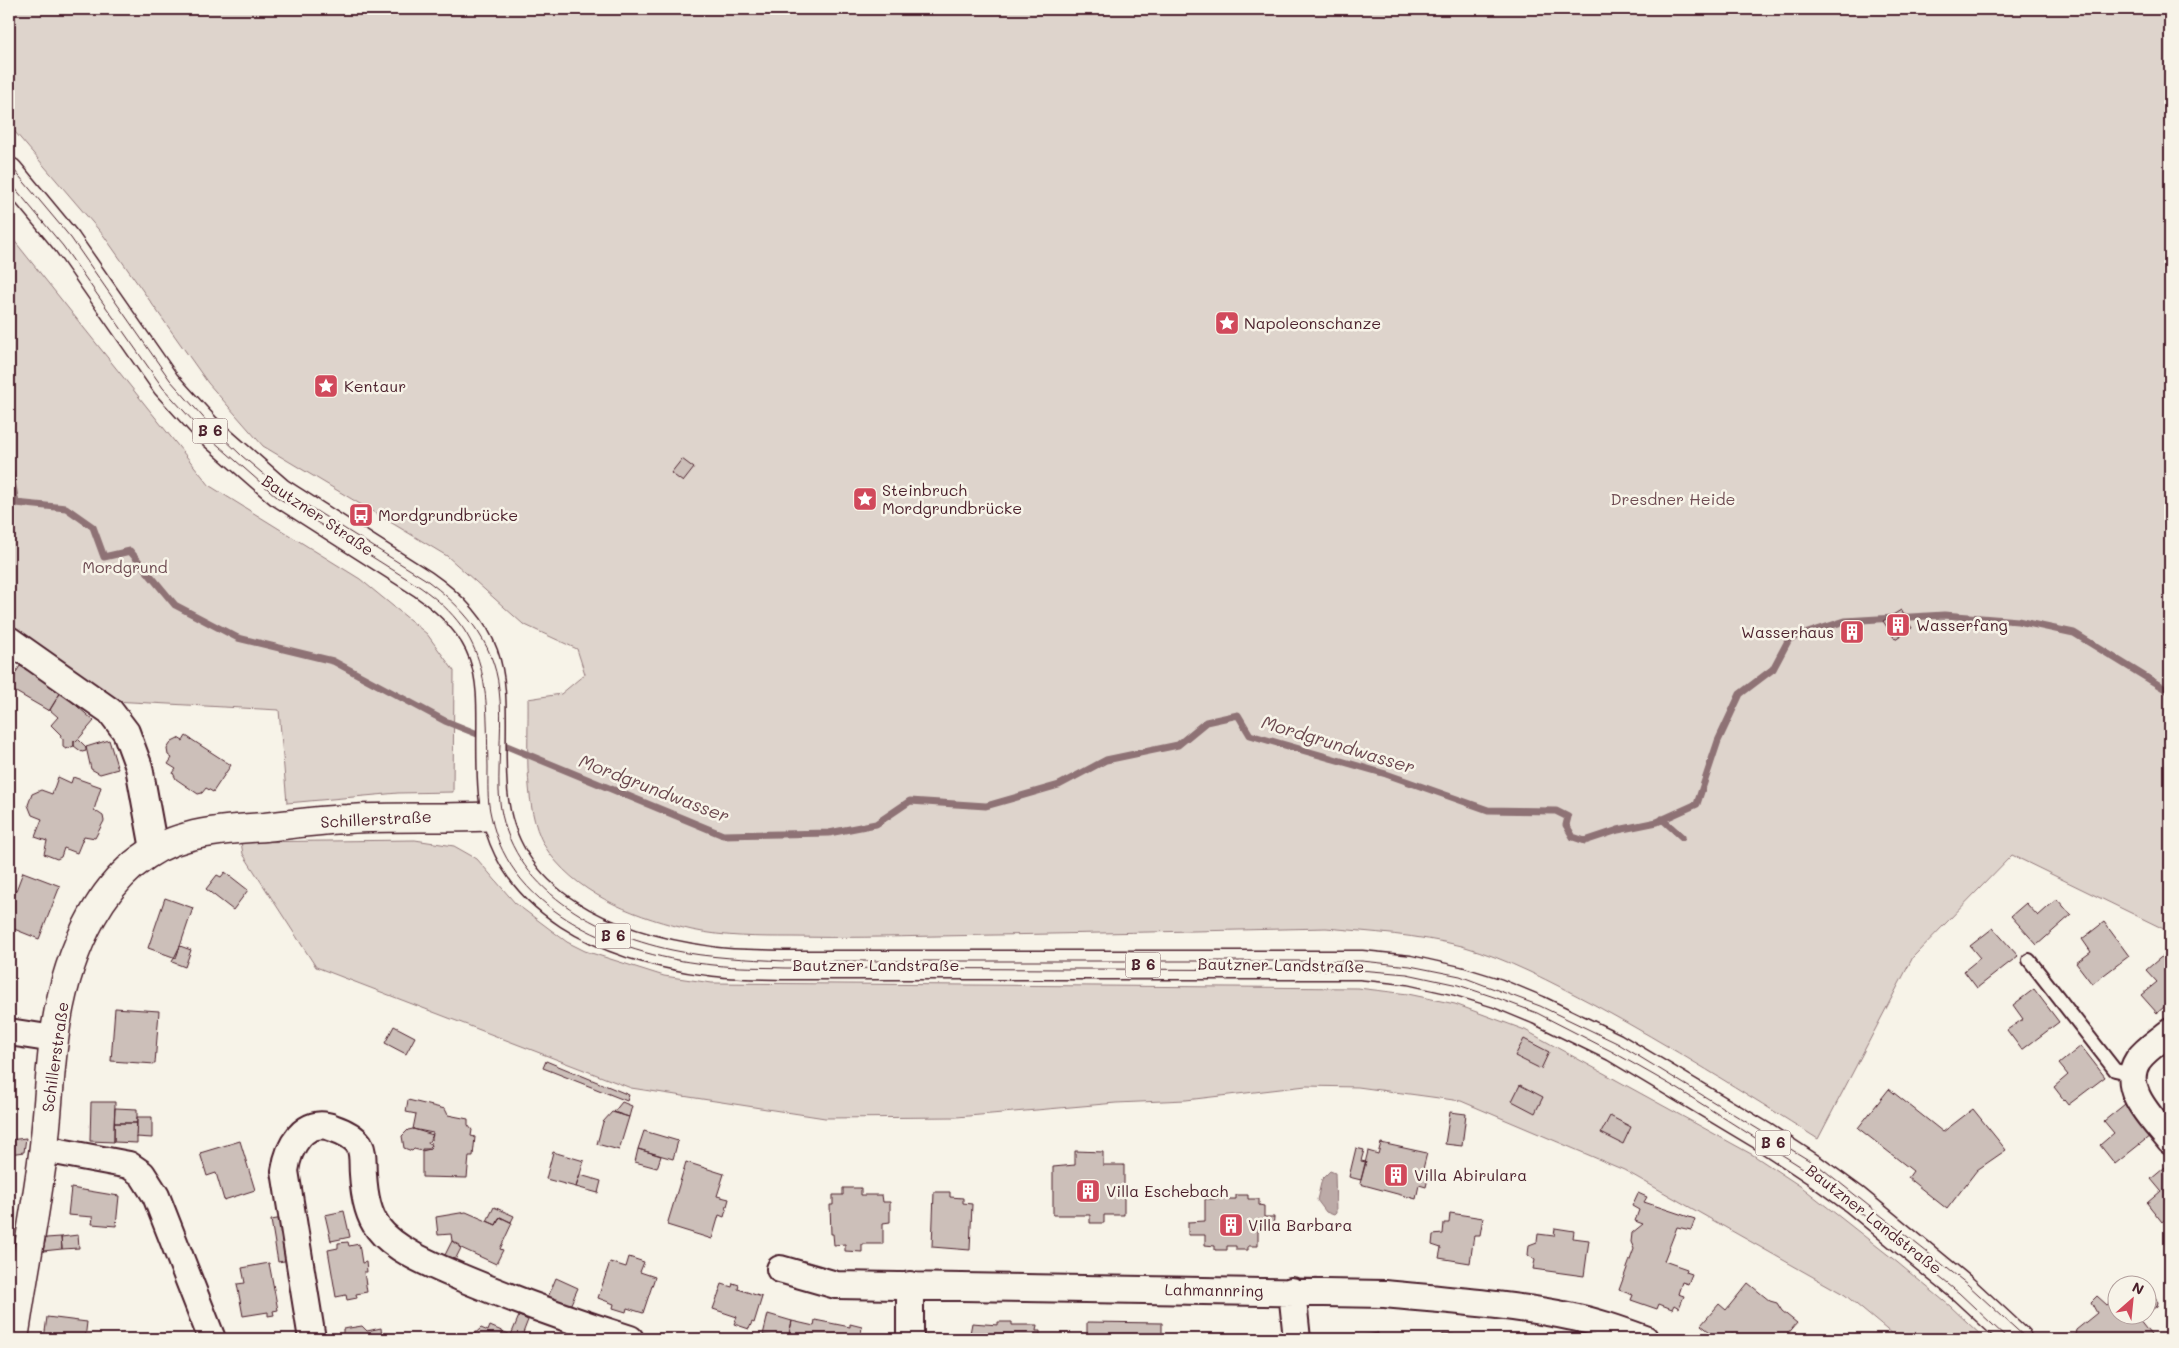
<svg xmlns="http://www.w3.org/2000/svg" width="2179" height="1348" font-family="Mali,sans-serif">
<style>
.green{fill:#ded4cc;stroke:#947a7c}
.water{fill:#bcaaa7;stroke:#8e7275}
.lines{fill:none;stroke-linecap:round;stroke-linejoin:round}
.stream{stroke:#8e7275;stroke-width:7}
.building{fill:#ccbfb9;stroke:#4a1f2b}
.service-casing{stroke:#4a1f2b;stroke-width:16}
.minor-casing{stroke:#4a1f2b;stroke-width:30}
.tertiary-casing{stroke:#4a1f2b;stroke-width:31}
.primary-casing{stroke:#4a1f2b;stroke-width:31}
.service{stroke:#f7f3e8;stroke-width:12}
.minor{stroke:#f7f3e8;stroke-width:26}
.tertiary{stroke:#f7f3e8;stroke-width:28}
.primary{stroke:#f7f3e8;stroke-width:28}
.tram{stroke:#4a1f2b;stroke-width:1}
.labels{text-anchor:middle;stroke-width:5;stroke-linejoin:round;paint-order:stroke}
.shield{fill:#f7f3e8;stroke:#7e5f64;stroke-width:1}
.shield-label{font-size:15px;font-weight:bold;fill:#4a1f2b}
.poi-label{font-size:16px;fill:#4a1f2b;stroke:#f7f3e8;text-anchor:start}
.park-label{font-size:16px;fill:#6f4c53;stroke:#f7f3e8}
.street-label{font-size:16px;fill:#4a1f2b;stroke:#f7f3e8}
.water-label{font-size:18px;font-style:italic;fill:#6c4950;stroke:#f7f3e8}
</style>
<rect width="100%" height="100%" fill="#f7f3e8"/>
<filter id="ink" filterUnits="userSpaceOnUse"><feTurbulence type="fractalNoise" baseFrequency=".02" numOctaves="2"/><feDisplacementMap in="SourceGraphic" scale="10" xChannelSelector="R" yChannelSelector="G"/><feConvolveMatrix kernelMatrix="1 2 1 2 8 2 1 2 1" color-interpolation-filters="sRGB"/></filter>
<g filter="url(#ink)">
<!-- green -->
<path class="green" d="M9,9H2170V932L2012,855L1913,957L1818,1139C1744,1092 1670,1046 1593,1004C1551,982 1508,959 1462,946C1418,935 1371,932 1326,928C1196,931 1067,934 937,936C888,937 840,938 792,937C758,937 725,937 692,930C640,918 583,898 550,854C521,816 529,745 528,699L561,694L585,674L577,649L523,624L447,556L263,446L208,383L104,236L9,125Z
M9,234L210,486L360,579L427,634L454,671L453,792L398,793L287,803L279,710L113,701L9,627Z
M415,840L454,846L477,859L515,903L567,942L585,951L664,976L712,983L1358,988L1408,994L1455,1004L1525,1030L1753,1155L1803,1188L1892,1258L1950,1306L1985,1339H1898L1845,1295L1624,1170L1461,1101L1358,1087L1306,1086L1186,1100L1116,1103L957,1117L825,1118L631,1088L316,967L243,854L241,842Z"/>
<!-- water -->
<path class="water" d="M1330,1171L1335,1173L1336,1213L1334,1215L1326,1212L1317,1200L1322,1179Z"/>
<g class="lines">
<!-- stream -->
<path class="stream" d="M9,462L16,503L66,508L93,527L104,557L130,551L175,605L238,638L333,661L445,721L485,737
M497,742L723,835L829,833L876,824L910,801L986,806L1059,785L1106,760L1178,745L1206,722L1238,715L1250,735L1386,774L1488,810L1556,811L1568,817L1566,825L1573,837L1585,841L1618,830L1657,822L1697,804L1718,741L1740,694L1773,669L1789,639L1845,621L1944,615L2018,621L2074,633L2170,692
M1662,819L1682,837"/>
</g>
<!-- building -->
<path class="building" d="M682,459L694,468L683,482L671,473Z
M1901,610L1912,628L1895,639L1883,621Z
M1853,626L1858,633L1851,638L1846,631Z
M9,660L16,663L9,676Z
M20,666L62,690L49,711L9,688V683Z
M61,692L94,721L76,742L74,740V746L66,749L63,747V739L60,737L61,735L51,725L58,717L50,710Z
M186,736L231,765L213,792L206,788L202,793L198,794L176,779L173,773L176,769L168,764L172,758L168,755L167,749L172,741L178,738L183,741Z
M78,739L86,747V751L82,752L74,746V740L76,742Z
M109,740L118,769L100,774L91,769L86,747Z
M58,777L71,783L73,777L101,787L94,810L103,816L104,821L95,838L84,836L77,853L64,848L61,857L57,859L44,854L47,841L35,837L42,819L32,815L28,805L32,794L41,790L52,794Z
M23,872L60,886L39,939L9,927V909Z
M225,872L248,890L233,910L206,889L217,875L221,877Z
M165,898L193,908L176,958L148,948Z
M2057,899L2071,915L2037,945L2011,916L2026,903L2038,916Z
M2104,922L2129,956L2092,984L2076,963L2091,952L2082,939Z
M1993,928L2018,956L1977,988L1964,971L1980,958L1970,946Z
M180,946L191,950L185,967L172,962Z
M2166,953L2170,959V1002L2157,1013L2141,995L2157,982L2146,970Z
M2034,989L2059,1022L2022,1050L2007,1030L2023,1019L2013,1005Z
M115,1008L159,1011L155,1064L111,1061Z
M394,1026L415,1037L406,1054L385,1043Z
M1524,1039L1549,1052L1541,1069L1515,1056Z
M2081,1046L2105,1077L2068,1105L2054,1087L2068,1075L2059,1064Z
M546,1061L629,1095L627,1101L543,1068Z
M1520,1085L1543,1097L1535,1113L1512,1101Z
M1889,1089L1943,1132L1973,1109L2006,1150L1977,1170L1947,1209L1908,1178L1913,1171L1858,1128Z
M408,1100L445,1109L448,1115L468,1119V1125L472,1130L471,1136L475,1137L473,1156H469L467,1178L422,1177V1149H430L433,1133L413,1129L416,1114L406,1112Z
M91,1102H115L114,1142L90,1141Z
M622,1102L632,1106L629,1117L614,1112Z
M2125,1104L2150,1136L2115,1164L2100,1145L2114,1133L2104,1121Z
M115,1108L137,1109V1123H114Z
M612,1112L629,1117L619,1150L597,1144L603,1122Z
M1450,1112L1466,1114L1462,1146L1445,1144Z
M1610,1116L1631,1127L1623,1144L1601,1133Z
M137,1117H152V1138L136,1137Z
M114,1123H137V1143L114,1142Z
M413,1129L433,1135L428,1143L431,1144L430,1149L422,1151L414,1149L412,1151L404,1148L402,1136L408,1130Z
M644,1131L678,1141L673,1159L638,1149Z
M26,1138L24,1152L9,1154V1140Z
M240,1141L255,1190L224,1200L216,1173L207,1176L200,1153Z
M1381,1143L1427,1153L1423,1169L1430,1170L1426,1187L1419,1185L1416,1199L1360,1184L1368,1151L1378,1154Z
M1356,1148L1364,1150L1361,1161L1366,1162L1361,1180L1349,1177Z
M638,1149L661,1156L657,1168L635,1162Z
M1075,1151L1103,1152V1165H1124V1215H1104V1223H1090V1215H1053V1167L1075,1165Z
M553,1152L584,1161L576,1187L546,1179Z
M686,1162L724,1174L717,1196L729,1199L724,1217L719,1215L712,1239L667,1225Z
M2170,1163V1215L2162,1222L2147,1203L2161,1191L2151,1179Z
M580,1175L601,1181L598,1193L576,1187Z
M71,1188L119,1196L116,1226L92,1224L93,1217L68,1215Z
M843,1188H861V1195H882L883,1202H890V1222L883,1223V1244H862V1252L845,1251V1244L834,1245L833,1234H831L830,1205H833V1195H843Z
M934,1192H950V1197L963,1198V1203L972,1204L970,1250L932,1247Z
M1638,1193L1647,1197L1644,1202L1695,1219L1691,1230L1677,1227L1664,1261L1687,1269L1686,1272L1692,1274L1688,1284L1682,1282L1678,1294L1684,1296L1679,1308L1674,1305L1672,1309L1659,1304L1657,1309L1631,1300L1633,1295L1619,1290L1634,1249L1631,1242L1632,1233L1643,1224L1635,1221L1639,1210L1632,1206Z
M1215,1195H1227V1199H1236V1195H1248V1199H1259V1205L1264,1206V1217H1274L1273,1228H1258V1246H1248V1250H1236V1246H1227V1250H1215V1246L1205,1245V1235H1188V1222L1205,1221V1199H1215Z
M494,1207L514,1216L511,1222L500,1217L496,1225L487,1221Z
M344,1211L350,1237L331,1241L325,1215Z
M466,1212L496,1225L500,1217L512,1223L500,1249L503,1250L496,1264L459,1247L460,1245L452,1241L451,1234L438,1235L436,1217Z
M1450,1213L1483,1218L1480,1235H1474L1470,1263L1439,1258L1441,1248L1432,1245L1433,1235L1443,1234L1444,1223H1449Z
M283,1218L290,1260L278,1262L271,1220Z
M1555,1228L1574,1231L1573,1238L1589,1240L1584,1276L1533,1269L1535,1260L1528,1255L1529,1245L1537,1242L1538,1234L1554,1236Z
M78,1235L79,1248L62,1249L61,1237Z
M61,1237L62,1249L43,1251L46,1238Z
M452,1241L461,1248L454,1262L444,1257Z
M348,1242L349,1246L359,1244L362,1263L366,1262L367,1272H364L367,1292L356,1294L357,1298L347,1300L346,1295L336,1297L328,1250L338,1248V1243Z
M629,1257L644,1262L640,1272L655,1277L643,1313L627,1308L626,1312L613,1308L614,1304L598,1298L610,1262L626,1267Z
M269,1263L278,1310L273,1311L274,1315L268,1316V1312L243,1316L237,1284L245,1283L242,1268Z
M556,1278L578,1288L570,1306L548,1297Z
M2138,1281L2142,1282L2145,1286H2133Z
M733,1283L739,1285L738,1289L762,1297L754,1323L752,1322L749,1329L734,1324L737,1317L713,1309L722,1284L732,1287Z
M1748,1283L1770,1301L1777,1303L1782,1311L1797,1323L1787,1335V1339H1738L1732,1334L1727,1339H1719L1701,1325L1719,1304L1726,1310Z
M2146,1287L2158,1302L2157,1306L2146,1314Z
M2097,1296L2107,1305L2116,1298V1316H2145L2139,1320L2154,1339H2074L2076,1330L2097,1313L2091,1302Z
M768,1314L792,1321L788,1339L763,1335Z
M519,1316L528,1320L523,1333L533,1336L532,1339H469L481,1328L488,1331L490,1326L511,1335Z
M47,1317L87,1322L85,1339H44Z
M815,1320L850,1327V1324L862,1327L860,1339H788L792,1321L814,1326Z
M998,1322H1012V1325H1037L1036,1331H1040V1339H969L972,1323L998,1325Z
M1087,1322L1162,1323V1339H1087Z
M362,1326L367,1331L381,1328L382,1339H343V1329Z
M1256,1333L1257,1339H1239L1238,1335Z
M1378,1333V1339H1335L1337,1336L1344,1339Z
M1443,1334L1454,1335V1337L1476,1339H1442Z"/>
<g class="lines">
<defs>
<path id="service" d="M2029,960L2115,1070L2133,1074"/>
<path id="minor" d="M9,640L110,711L126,732L139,767L154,849
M9,1032L54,1039
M2170,1032C2159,1041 2146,1049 2138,1060C2119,1089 2154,1120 2170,1141
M44,1149L129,1165L142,1174L156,1196L212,1339
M780,1269L836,1285L1385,1294C1446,1300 1508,1304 1568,1316C1595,1321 1620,1330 1645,1339
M1292,1291L1297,1339
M312,1339L285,1171C288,1148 304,1116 333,1128C342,1131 353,1136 359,1144C364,1153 362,1164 363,1174C364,1191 367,1214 378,1228C395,1251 437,1267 462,1278C517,1301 573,1321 630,1339
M910,1339V1285"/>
<path id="tertiary" d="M14,1339C23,1277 35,1216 43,1154C48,1116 49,1078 54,1040C64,960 101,859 187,837C213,830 239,829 265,827C293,824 320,820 348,819C397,816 447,819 496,816"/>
<path id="primary" d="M9,172L67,242L166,384L206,428L279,492L423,584C514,647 485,700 493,793C503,905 612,948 710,961C734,965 760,964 785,965H1361L1409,970L1458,981L1497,993L1538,1010L1614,1047L1764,1137L1814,1170L1855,1200L1963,1289L2017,1339"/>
</defs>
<!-- service casing -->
<use href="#service" class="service-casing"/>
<!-- minor casing -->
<use href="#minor" class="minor-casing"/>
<!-- tertiary casing -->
<use href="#tertiary" class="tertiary-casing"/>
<!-- primary casing -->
<use href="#primary" class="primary-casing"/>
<!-- service -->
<use href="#service" class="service"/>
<!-- minor -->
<use href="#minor" class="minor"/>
<!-- tertiary -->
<use href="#tertiary" class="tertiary"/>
<!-- primary -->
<use href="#primary" class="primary"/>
<!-- tram -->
<path class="tram" d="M9,164L71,238L170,380L210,425L242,456L281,489L425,579C462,606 494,641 499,689C503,722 498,757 499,791C503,883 591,933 672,950C709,958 747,959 785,961H1362L1410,966L1460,976L1540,1006L1617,1043L1820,1167L1967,1284L2027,1339
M9,181L63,246L163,388L203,432L277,497L420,587C492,637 486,688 488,767C488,783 487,800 491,816C511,915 624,957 714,965C737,968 761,967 785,968L1360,970L1407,974L1458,985L1494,997L1537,1013L1613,1052L1678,1089L1814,1175L1959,1293L2008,1339"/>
</g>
</g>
<!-- icons -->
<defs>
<symbol id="sight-square" viewBox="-11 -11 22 22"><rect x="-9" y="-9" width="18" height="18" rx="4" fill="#d1495b" stroke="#f7f3e8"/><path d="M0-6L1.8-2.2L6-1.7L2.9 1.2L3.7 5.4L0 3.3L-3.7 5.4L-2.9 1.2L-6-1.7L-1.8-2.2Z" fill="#fff"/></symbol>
<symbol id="bus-square" viewBox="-11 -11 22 22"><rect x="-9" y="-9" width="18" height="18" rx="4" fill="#d1495b" stroke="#f7f3e8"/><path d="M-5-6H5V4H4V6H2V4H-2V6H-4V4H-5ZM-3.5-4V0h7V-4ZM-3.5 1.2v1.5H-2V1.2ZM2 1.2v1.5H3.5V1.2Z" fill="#fff"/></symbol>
<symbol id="building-square" viewBox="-11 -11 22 22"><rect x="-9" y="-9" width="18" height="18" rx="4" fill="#d1495b" stroke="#f7f3e8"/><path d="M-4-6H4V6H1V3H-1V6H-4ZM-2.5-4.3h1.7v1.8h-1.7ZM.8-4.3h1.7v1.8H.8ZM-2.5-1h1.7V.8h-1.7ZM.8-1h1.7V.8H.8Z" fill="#fff"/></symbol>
</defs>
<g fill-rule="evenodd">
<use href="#sight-square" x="1213" y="309" width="28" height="28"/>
<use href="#sight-square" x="312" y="372" width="28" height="28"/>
<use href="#sight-square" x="851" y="485" width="28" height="28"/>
<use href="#bus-square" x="347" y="501" width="28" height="28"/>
<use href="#building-square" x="1884" y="611" width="28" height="28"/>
<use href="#building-square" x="1838" y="618" width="28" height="28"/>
<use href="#building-square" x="1382" y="1161" width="28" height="28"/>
<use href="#building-square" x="1074" y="1177" width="28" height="28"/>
<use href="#building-square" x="1217" y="1211" width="28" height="28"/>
</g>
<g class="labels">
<!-- shield labels -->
<g class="shield">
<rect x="192.5" y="418.5" width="35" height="25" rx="4"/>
<rect x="595.5" y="923.5" width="35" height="25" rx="4"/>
<rect x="1125.5" y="952.5" width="35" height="25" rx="4"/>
<rect x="1755.5" y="1130.5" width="35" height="25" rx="4"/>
</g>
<g class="shield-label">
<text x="210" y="436">B 6</text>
<text x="613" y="941">B 6</text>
<text x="1143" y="970">B 6</text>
<text x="1773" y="1148">B 6</text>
</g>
<!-- poi labels -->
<g class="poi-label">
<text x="1244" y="329">Napoleonschanze</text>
<text x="344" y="392">Kentaur</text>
<text x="882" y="496">Steinbruch<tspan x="882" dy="18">Mordgrundbrücke</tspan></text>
<text x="378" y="521">Mordgrundbrücke</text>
<text x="1916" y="631">Wasserfang</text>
<text x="1834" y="638" text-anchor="end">Wasserhaus</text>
<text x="1414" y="1181">Villa Abirulara</text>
<text x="1106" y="1197">Villa Eschebach</text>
<text x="1248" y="1231">Villa Barbara</text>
</g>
<!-- park labels -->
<g class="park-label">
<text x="1673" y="505">Dresdner Heide</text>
<text x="125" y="573">Mordgrund</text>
</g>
<!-- street labels -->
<g class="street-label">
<text transform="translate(318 515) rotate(34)" y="6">Bautzner Straße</text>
<text transform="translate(376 819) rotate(-3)" y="6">Schillerstraße</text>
<text x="876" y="971">Bautzner Landstraße</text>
<text transform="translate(1281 965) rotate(1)" y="6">Bautzner Landstraße</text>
<text transform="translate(55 1057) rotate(-82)" y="6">Schillerstraße</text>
<text transform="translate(1874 1219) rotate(38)" y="6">Bautzner Landstraße</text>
<text transform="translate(1214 1290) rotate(1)" y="6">Lahmannring</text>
</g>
<!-- water labels -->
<g class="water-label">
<text transform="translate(1338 745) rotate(17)" y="6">Mordgrundwasser</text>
<text transform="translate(654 789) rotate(21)" y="6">Mordgrundwasser</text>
</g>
</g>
<!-- margin -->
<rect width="2179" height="1348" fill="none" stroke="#f7f3e8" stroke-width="30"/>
<rect x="15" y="15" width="2149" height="1318" fill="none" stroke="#4a1f2b" stroke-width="2" filter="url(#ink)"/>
<!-- north arrow -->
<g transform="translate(2132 1300) rotate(27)"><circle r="24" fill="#f7f3e8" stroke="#b29e9c"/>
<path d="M0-4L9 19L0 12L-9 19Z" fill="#d1495b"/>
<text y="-8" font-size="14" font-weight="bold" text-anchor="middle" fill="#4a1f2b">N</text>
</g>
</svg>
